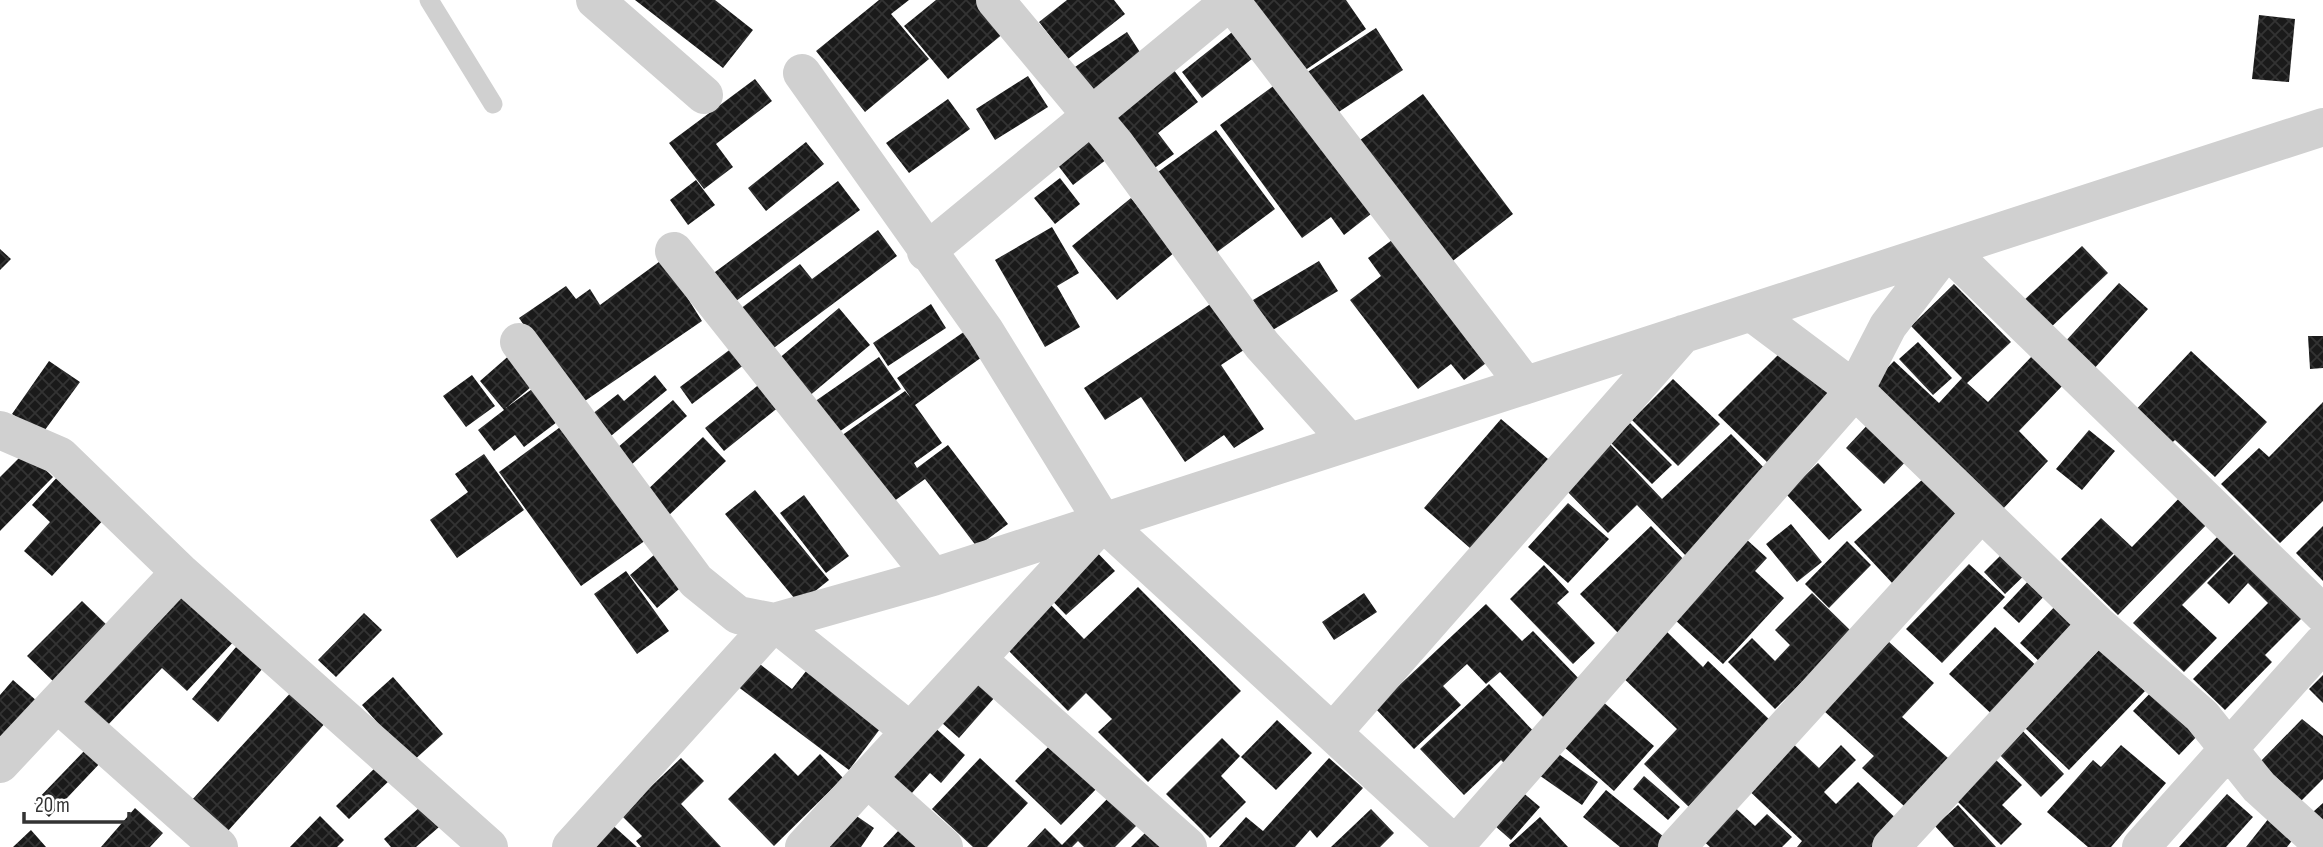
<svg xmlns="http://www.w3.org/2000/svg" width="2323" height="847" font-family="'Sofia Sans Condensed',sans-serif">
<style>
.building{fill:url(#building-cross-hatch)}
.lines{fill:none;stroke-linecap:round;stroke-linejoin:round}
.lane{stroke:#d0d0d0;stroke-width:19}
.street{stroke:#d0d0d0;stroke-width:38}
</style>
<defs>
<pattern id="building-cross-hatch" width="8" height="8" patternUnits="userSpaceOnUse" patternTransform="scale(1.75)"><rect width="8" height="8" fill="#1a1a1a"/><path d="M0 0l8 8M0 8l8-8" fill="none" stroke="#333"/></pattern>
</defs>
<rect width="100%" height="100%" fill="#fff"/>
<!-- building -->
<path class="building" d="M635,0H715L753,30L723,68Z
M879,0H909L891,14L929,59L865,112L816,51Z
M936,0H978L1004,33L948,79L904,26Z
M1067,0H1114L1125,14L1068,59L1039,22Z
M1250,0H1346L1366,29L1301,73Z
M2259,15L2295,19L2289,82L2252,79Z
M1376,28L1403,70L1334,115L1306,73Z
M1236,29L1257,55L1202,98L1182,72Z
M1127,32L1145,60L1089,97L1072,69Z
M1170,65L1198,102L1158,133L1174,154L1149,172L1105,114Z
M1028,76L1048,107L995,140L976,109Z
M755,79L772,101L716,144L733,167L704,189L669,143Z
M1276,84L1376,210L1344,235L1331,217L1302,238L1220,125Z
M1423,94L1513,214L1445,267L1356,143Z
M948,99L970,129L909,173L886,143Z
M1087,126L1111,156L1073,185L1050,155Z
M1216,130L1275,209L1213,255L1158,172Z
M806,142L824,164L766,211L748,188Z
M1060,178L1080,204L1055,224L1034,198Z
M696,180L715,205L688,225L670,200Z
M838,181L860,210L732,304L711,275Z
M1131,198L1175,252L1117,300L1072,246Z
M1052,227L1079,273L1057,286L1080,327L1045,347L995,260Z
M878,230L897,256L771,350L740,309L800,264L812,279Z
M1396,237L1490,360L1464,380L1451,364L1418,389L1350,300L1381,276L1368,258Z
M2082,246L2108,273L2047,331L2021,303Z
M0,249L11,259L0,270Z
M663,259L702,321L579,405L519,318L566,286L576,299L590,289L600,305Z
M1319,261L1338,291L1271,331L1253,300Z
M2119,283L2148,309L2092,371L2063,344Z
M1954,284L2011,342L1967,383L1988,402L2034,354L2064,384L2019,431L2048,461L2001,511L1869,387L1894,361L1939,403L1962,378L1911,326Z
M1218,299L1250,346L1221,365L1264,429L1234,448L1224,435L1185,462L1141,397L1105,420L1084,388Z
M931,304L946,328L888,366L873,343Z
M839,308L870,345L808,397L777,360Z
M971,327L989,352L915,405L942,443L914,463L917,468L948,445L1008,524L977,547L925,479L890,504L841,436L905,391L911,398L897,378Z
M2308,336H2323V368L2310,369Z
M1918,342L1952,378L1933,395L1899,359Z
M736,345L749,361L692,404L680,387Z
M1787,346L1836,393L1768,463L1718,415Z
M2191,351L2267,422L2215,477L2175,440L2167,447L2132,414Z
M512,353L537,382L506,408L532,389L557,422L524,447L515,435L494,451L478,430L504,410L480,381Z
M879,357L901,389L836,434L814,402Z
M49,361L80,382L42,434L12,414Z
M472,375L495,406L466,427L443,396Z
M655,375L667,390L606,440L587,418L618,394L624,401Z
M766,379L785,402L724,451L705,428Z
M1673,379L1720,424L1678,466L1632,420Z
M673,400L687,416L631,465L617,448Z
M2323,402V501L2280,543L2221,484L2259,448L2269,457Z
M1501,419L1555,465L1478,555L1424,508Z
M1873,419L1912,455L1884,484L1846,448Z
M1630,423L1672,465L1652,484L1610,442Z
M563,425L646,540L581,586L499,472Z
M2089,430L2115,451L2082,490L2056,469Z
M1731,434L1773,477L1688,558L1637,505L1608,533L1562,486L1608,442L1662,499Z
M703,437L726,461L667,517L644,493Z
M26,451L53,477L0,531V477Z
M484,454L524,510L457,558L430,520L468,492L455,474Z
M1818,463L1862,510L1829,540L1786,494Z
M60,474L106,517L52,576L24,551L50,522L32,505Z
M1924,478L1962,521L1893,584L1854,542Z
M755,490L829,580L799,604L725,514Z
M2187,490L2214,517L2118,615L2061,559L2101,518L2132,547Z
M804,495L849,556L826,573L780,513Z
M1568,503L1609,539L1568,583L1528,547Z
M1791,524L1822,562L1797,582L1766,544Z
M1651,526L1691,567L1620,635L1580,594Z
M2323,526V581L2296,553Z
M2224,530L2241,546L2182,605L2217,638L2184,672L2133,623Z
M1746,539L1767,558L1755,571L1784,598L1723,664L1673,618Z
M1847,541L1871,565L1829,608L1805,584Z
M2011,545L2033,567L2005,594L1984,572Z
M1091,546L1115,571L1066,615L1043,591Z
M2242,547L2308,612L2265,655L2272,662L2225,710L2193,679L2268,603L2248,583L2229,604L2207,583Z
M660,550L686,583L657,608L630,575Z
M1969,564L2005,597L1942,663L1906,629Z
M1544,565L1569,592L1557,603L1595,643L1573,664L1510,599Z
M626,571L669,631L637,654L594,594Z
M2032,577L2048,592L2019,623L2003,608Z
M185,587L238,637L187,691L162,668L105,728L76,702Z
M1138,587L1241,691L1148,782L1098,732L1112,719L1086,693L1068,711L1006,648L1051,605L1084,639Z
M1364,593L1377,612L1334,640L1322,622Z
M1812,593L1852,632L1775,709L1728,662L1752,638L1775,661L1790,645L1775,630Z
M82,601L110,628L56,684L27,656Z
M2059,602L2081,623L2042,664L2020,643Z
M1486,604L1522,641L1533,631L1584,684L1546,720L1500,672L1486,684L1467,664L1443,686L1461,705L1414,749L1375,708Z
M364,613L382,630L336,677L318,660Z
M1662,627L1703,667L1708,661L1772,722L1690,808L1644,764L1677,729L1618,673Z
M1995,627L2043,672L1998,720L1949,674Z
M242,640L268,662L218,722L192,699Z
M1888,641L1934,683L1902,717L1957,766L1913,814L1862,768L1874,756L1824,711Z
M2101,648L2145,691L2069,770L2024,727Z
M756,661L792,689L814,661L886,721L849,770L737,686Z
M976,664L1003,688L959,738L932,714Z
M2323,675V703L2309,689Z
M393,677L443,734L412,762L362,705Z
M13,680L38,702L0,746V695Z
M1489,684L1538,736L1507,766L1501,760L1464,795L1420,749Z
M2155,688L2201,732L2179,755L2133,711Z
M294,689L328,720L227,832L191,801Z
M1594,694L1654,746L1614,791L1555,739Z
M2302,719L2323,736V779L2301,801L2260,762Z
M1277,720L1312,753L1276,790L1241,757Z
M932,725L965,755L941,783L930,773L911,794L887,773Z
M2017,725L2064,774L2041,797L1993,748Z
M1057,738L1103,782L1061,825L1015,781Z
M1222,738L1240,756L1221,776L1246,802L1210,838L1166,794Z
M1787,738L1819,768L1841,745L1856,760L1824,792L1836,804L1858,782L1905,827L1886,847H1797L1802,841L1742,784Z
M2121,745L2166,783L2111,847H2088L2047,812L2093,760L2101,767Z
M88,747L103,760L49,817L34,803Z
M1553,750L1598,782L1582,805L1536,773Z
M775,753L798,776L820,754L843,778L774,846L728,799Z
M681,758L704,781L681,804L721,847H641L636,841L642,836L621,815Z
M980,758L1028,803L987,847H973L932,809Z
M1329,758L1363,788L1317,838L1310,830L1295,847H1219L1246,817L1263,831Z
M1996,760L2022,785L2002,805L2022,824L2001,845L1956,800Z
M378,765L391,779L349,819L336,806Z
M1644,776L1680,807L1668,820L1633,789Z
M1514,785L1540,807L1511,840L1486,818Z
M1116,790L1144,818L1115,847H1084L1078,841L1072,847H1027L1045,828L1062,845Z
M1606,790L1669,841L1664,847H1620L1583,817Z
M2227,794L2253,817L2226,847H2179Z
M1729,802L1755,826L1767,814L1792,837L1782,847H1710L1698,836Z
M2323,803V822L2313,812Z
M1958,805L1996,847H1954L1935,826Z
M842,806L874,828L861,847H813Z
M420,807L439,827L416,847H391L384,839Z
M135,808L163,833L150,847H101Z
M1371,809L1394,833L1380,847H1331Z
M320,816L344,840L337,847H290Z
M1540,817L1568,847H1510L1509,845Z
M2269,818L2294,838L2287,847H2246Z
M608,821L637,847H585Z
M1153,825L1175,847H1131Z
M900,829L920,847H883Z
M31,830L46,847H13Z"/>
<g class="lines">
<!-- lane -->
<path class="lane" d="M429,0L493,104"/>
<!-- street -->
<path class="street" d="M595,0L704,95
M995,0L1116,145L1262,345L1349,442
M1230,0L1525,385
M802,73L985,331L1103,522L1457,847
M674,251L933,577
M926,252L1230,1
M1751,312L1855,390L2097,624L2202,716L2259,787L2323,845
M519,342L696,581L738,615L774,622L933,577L2323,127
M0,430L60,456L180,572L489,847
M977,659L1188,847
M57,703L219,847
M1333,732L1683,334
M0,764L180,572
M867,778L944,847
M571,847L774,622L910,731
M804,847L1102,523
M1454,847L1855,390L1888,326L1947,249L2323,614
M1677,847L1981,513
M1891,847L2097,624
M2141,847L2323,643"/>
</g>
<!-- scale -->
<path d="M24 812v10h105v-10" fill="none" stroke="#333333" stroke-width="3.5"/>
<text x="35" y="812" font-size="21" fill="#333333" stroke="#ffffff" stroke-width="5" paint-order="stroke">20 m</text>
</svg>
